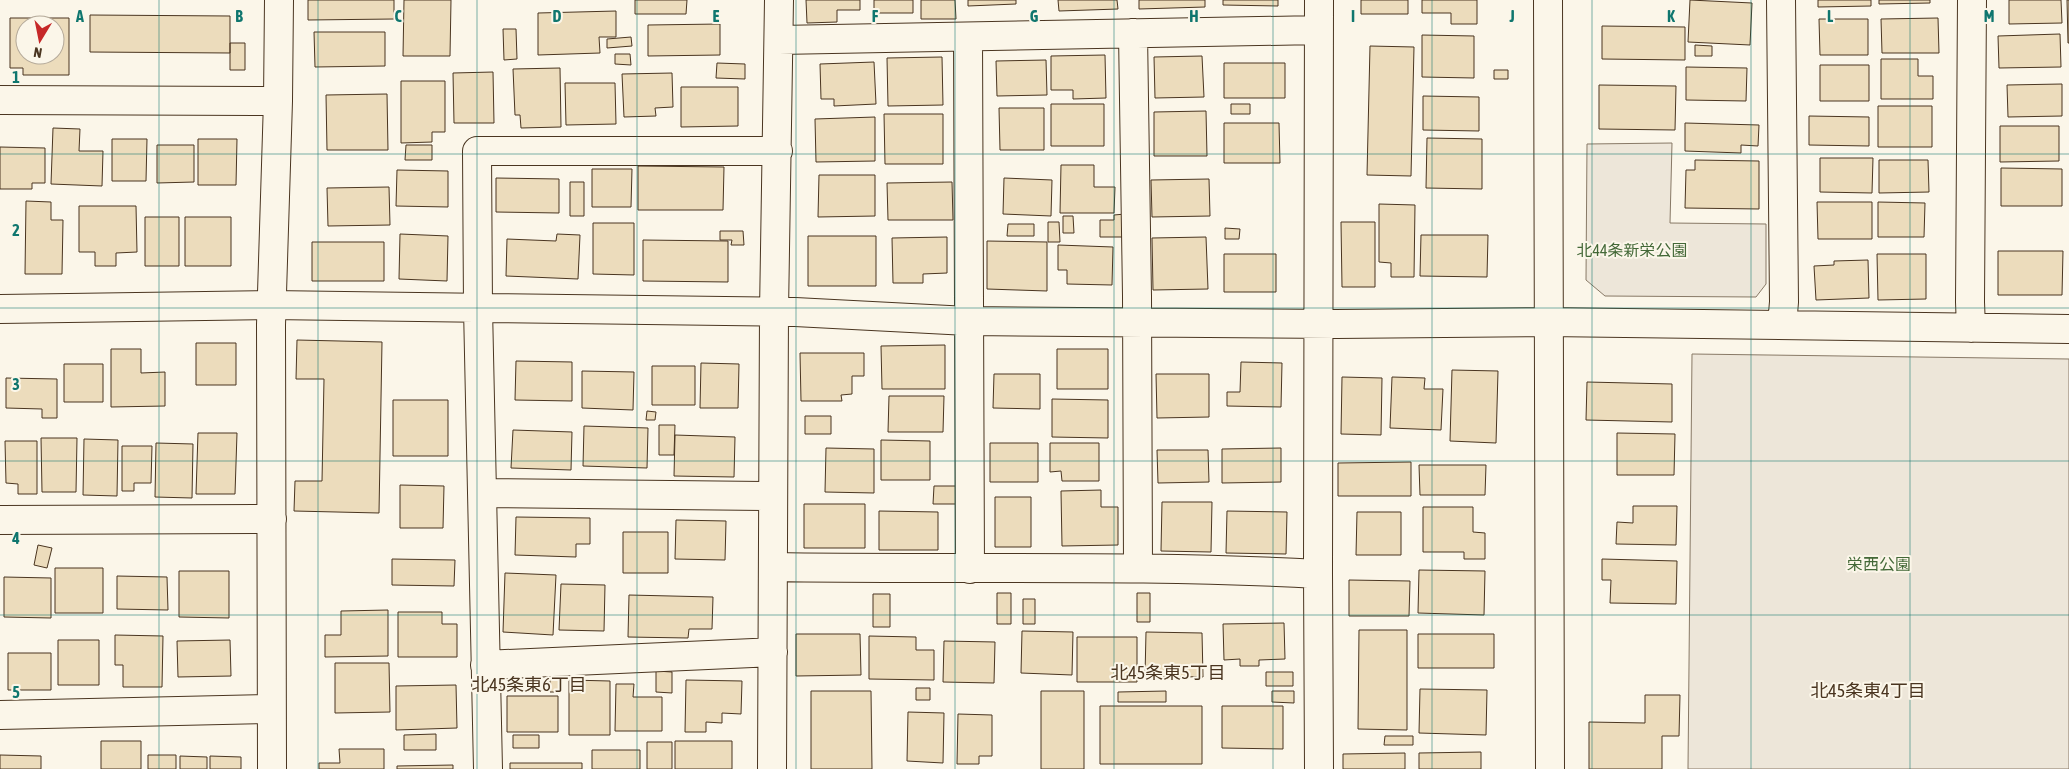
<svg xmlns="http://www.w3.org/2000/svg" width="2069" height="769" font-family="'Asap Condensed','Noto Sans JP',sans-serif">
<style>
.green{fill:#ede6d9;stroke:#887966}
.building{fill:#ecdcbc;stroke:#4a3520;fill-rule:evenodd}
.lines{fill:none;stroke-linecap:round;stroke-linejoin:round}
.street-casing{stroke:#4a3520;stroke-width:30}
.street{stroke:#fbf6e9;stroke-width:28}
.grid{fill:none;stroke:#0f766e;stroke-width:1;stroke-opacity:0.55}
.labels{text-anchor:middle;stroke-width:4;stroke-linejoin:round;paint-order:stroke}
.park-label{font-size:16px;fill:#436837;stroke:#fbf6e9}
.neighbourhood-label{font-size:18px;fill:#4a3520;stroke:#fbf6e9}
.grid-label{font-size:16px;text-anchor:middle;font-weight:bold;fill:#0f766e;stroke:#fbf6e9;stroke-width:4;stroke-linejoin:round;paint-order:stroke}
</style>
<rect width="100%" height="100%" fill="#fbf6e9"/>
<!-- green -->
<path class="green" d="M1672,143L1670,223L1766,224V284L1756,297L1605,296L1586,280L1587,144Z
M1692,354L2069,359V769H1688Z"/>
<!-- building -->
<path class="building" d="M308,0H394V19L308,20Z
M404,0H451L450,56H403Z
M635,0H687L686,14H635Z
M806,0H860V10H837V22L807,23Z
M874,0H913V13H874Z
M921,0H955L956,19H921Z
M968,0H1016V4L968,6Z
M1058,0H1117L1118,9L1059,11Z
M1139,0H1205V7L1139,9Z
M1223,0H1278V6L1223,5Z
M1361,0H1408V14H1361Z
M1422,0H1477V24H1451V13H1422Z
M1690,0L1752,3L1750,45L1688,42Z
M1818,0H1871V6L1818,7Z
M1879,0H1930V3L1879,4Z
M2009,0H2061L2062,23L2009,24Z
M2067,0H2069V43H2068Z
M616,11V37H599L600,53L538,55V13Z
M90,15L230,16V53L90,52Z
M10,18H69V75H23V68H10ZM25,25H55V55H25Z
M1938,18L1939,53H1882L1881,19Z
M1819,19H1868V55H1820Z
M720,24V55L648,56V25Z
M1602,26L1685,27V60L1602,59Z
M503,29H516L517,59L504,60Z
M314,32H385V66L315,67Z
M2060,34L2061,67L1999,68L1998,36Z
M1422,35L1474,36V78L1422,77Z
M631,37L632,46L607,48V39Z
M230,43H245V70H230Z
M1695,45L1712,46V56H1695Z
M1370,46L1414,47L1411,176L1367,175Z
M615,54H630L631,65L615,64Z
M1105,55L1106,98L1073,99V90H1051V56Z
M1202,56L1204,97L1155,98L1154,57Z
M942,57L943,105L888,106L887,58Z
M1881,59H1918V76H1933V99H1881Z
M1046,60L1047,95L997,96L996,61Z
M874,62L876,104L834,106V99H821L820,64Z
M717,63L745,64V79L716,78Z
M1224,63H1285V98H1224Z
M1820,65H1869V101H1820Z
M1686,67L1747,68L1746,101L1686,100Z
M560,68L561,127L521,128L520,115H515L513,69Z
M1494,70H1508V79H1494Z
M493,72L494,123H454L453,73Z
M672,73L673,107L655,108L656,116L624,117L622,74Z
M401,81H445V132H432V142L401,143Z
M565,83H615L616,124L566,125Z
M2062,84V116L2008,117L2007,85Z
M1599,85L1676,86L1675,130L1599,129Z
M681,87H738V126L681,127Z
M387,94L388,150H327L326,95Z
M1423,96L1479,97V131L1423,130Z
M1051,104H1104V146H1051Z
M1231,104H1250V114H1231Z
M1878,106H1932V147H1878Z
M999,108H1044V150H1000Z
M1206,111L1207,156H1154V112Z
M884,114H943V164H885Z
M1809,116L1869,117V146L1809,145Z
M875,117V161L816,162L815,119Z
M1224,123H1279L1280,163H1224Z
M1685,123L1759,125L1758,146L1741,145V153L1685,151Z
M2000,126H2059V161L2000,162Z
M53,128L80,129L79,151H103L102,186L51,184Z
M1427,138L1482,139V189L1426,188Z
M112,139H147L146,181H112Z
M198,139H237L236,185H198Z
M157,145H194V182L157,183Z
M406,145H432V160H405Z
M0,147L45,148V183H32V189H0Z
M1820,158H1873L1872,193L1820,192Z
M1695,160L1759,161V209L1685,208L1686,170H1695Z
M1879,160H1928L1929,192L1879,193Z
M1061,165H1094V187H1115L1114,213H1060Z
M638,166L724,167L723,210H638Z
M2001,168L2062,169V206H2001Z
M592,169H632L631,207H592Z
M397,170L448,171V207L396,206Z
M819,175H875V216L818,217Z
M496,178L559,179V213L496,212Z
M1004,178L1052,180L1051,216L1003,214Z
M1209,179L1210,216L1152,217L1151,180Z
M570,182H584V216H570Z
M952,182L953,220H888L887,183Z
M389,187L390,225L328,226L327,188Z
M26,201L51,202V220H63L62,274H25Z
M1817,202H1872V239H1818Z
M1878,202L1925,203L1924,237H1878Z
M1379,204L1415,205L1414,277H1391V263L1379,262Z
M79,206H136L137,252L116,253V266H95V252H79Z
M1125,214V237H1100V220H1114V215Z
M1063,216H1073L1074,233H1063Z
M145,217H179V266H145Z
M185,217H231V266H185Z
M1048,222H1059L1060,242H1048Z
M1341,222H1375V287H1342Z
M593,223H634V275L593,274Z
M1008,224H1034V236H1007Z
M1225,228L1240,229L1239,239H1225Z
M720,231H743L744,245H731L732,240H720Z
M400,234L448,236L447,281L399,279Z
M557,234L580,235L578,279L506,276L507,239L556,241Z
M1421,235H1488L1487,277L1420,276Z
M808,236H876V286H808Z
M947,237V273L923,274V283H893L892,238Z
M1206,237L1208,289L1153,290L1152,238Z
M643,240L728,241V282L643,281Z
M987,241L1047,242V291L987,289Z
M312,242H384V281H312Z
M1058,245L1113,247L1112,285L1067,284V270H1058Z
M1998,251H2063L2062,295H1998Z
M1224,254H1276V292H1224Z
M1877,254H1926V299L1878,300Z
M1868,260L1869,298L1816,300L1814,266L1834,265V261Z
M297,340L382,342L379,513L294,511L295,481H322L324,379H296Z
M196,343H236V385H196Z
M945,345V389H882L881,346Z
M111,349H141V373L165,372V406L111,407Z
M1057,349H1108V389H1057Z
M800,353H864V376H852V394L841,395L842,401H801Z
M516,361L572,362V401L515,400Z
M1241,362L1282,363L1281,407L1227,406V392H1240Z
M701,363L739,364L738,408H700Z
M64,364H103V402H64Z
M652,366H695V405H652Z
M1452,370L1498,371L1496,443L1450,441Z
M582,371L634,372L633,410L582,408Z
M994,374H1040V409L993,408Z
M1156,374H1209V417L1157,418Z
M1342,377L1382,378L1381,435L1341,434Z
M1392,377L1425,378L1424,389H1443L1441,430L1390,428Z
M6,378L57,379V418H42V409L6,408Z
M1587,382L1672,384V422L1586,420Z
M889,396H944L943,432H888Z
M1052,399L1108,400V438L1052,437Z
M393,400H448V456H393Z
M647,411L656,412L655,420H646Z
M805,416H831V434H805Z
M659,425H675L674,455H659Z
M584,426L648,428L647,468L583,466Z
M513,430L572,432L571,470L511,468Z
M198,433H237L235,494H196Z
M1617,433L1675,434L1674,475H1617Z
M675,435L735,437L734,477L674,476Z
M41,438H77L76,492H42Z
M84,439L118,440L117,496L83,495Z
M881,440L930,441V480H881Z
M5,441H37V494H18V484L6,483Z
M156,443L193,444L192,498L155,497Z
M990,443H1038V482H990Z
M1050,443H1099V481H1062L1061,471L1050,472Z
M122,446H152L151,483H134V491H122Z
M826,448L874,449V493L825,492Z
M1281,448V482L1222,483V449Z
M1157,450H1208L1209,482L1158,483Z
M1411,462V496H1338V463Z
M1419,465H1486L1485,495H1420Z
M400,485L444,486L443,528H400Z
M934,486H956V504H933Z
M1101,490V507H1118V545L1062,546L1061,491Z
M995,497H1031V547H995Z
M1162,502H1212L1211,552L1161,551Z
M804,504H865V548H804Z
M1633,506H1677L1676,545L1616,544L1617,522L1633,523Z
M1423,507H1473V532L1485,533V559H1464V552H1423Z
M879,511L938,512V550H879Z
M1227,511L1287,512L1286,554L1226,553Z
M1357,512H1401V555H1356Z
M516,517L590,518V544H576V557L515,555Z
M676,520L726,521L725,560L675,559Z
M623,532H668V573H623Z
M38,545L52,548L47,568L34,565Z
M392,559L455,560L454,586L392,585Z
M1602,559L1677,561L1676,604L1610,603L1611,580H1602Z
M55,568H103V613H55Z
M1419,570L1485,571L1484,615L1418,613Z
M179,571H229V618L179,617Z
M505,573L556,575L553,635L503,632Z
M117,576L167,577L168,610L117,609Z
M4,577L51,578V618L4,617Z
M1349,580L1410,581L1409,616H1349Z
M561,584L605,585L604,631L559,630Z
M997,593H1011V624H997Z
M1137,593H1150V622H1137Z
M873,594H890V627H873Z
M629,595L713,597L712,629H689L688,638L628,637Z
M1023,599H1035V624H1023Z
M388,610V656L325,657V635H341V611Z
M398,612H442V624H457V657H398Z
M1284,623L1285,659L1259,660V666H1240V659L1224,660L1223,624Z
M1359,630H1407V730L1358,729Z
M1022,631L1073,632L1072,675L1021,673Z
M1146,632L1202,633L1203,677L1145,676Z
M796,634H860L861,675L796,676Z
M1418,634H1494V668H1418Z
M115,635L163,636L162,687H123V665H115Z
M869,636L916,637V650H934V680L869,679Z
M1077,637H1137V682H1077Z
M58,640H99V685H58Z
M230,640L231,676L178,677L177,641Z
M944,641L995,642L994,683L943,682Z
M8,653H51V690H8Z
M335,663H389L390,712L335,713Z
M656,671L672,672V693L656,692Z
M1266,672H1293V686H1266Z
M550,675H562L561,692H550Z
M569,680L610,681V735H569Z
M686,680L742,681L741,714L722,713V723L706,722V732H685Z
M616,684H634L633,697H662V731H615Z
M456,685L457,728L396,730V686Z
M916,688H930V700H916Z
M1420,689L1487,690L1486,735L1419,733Z
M811,691H871L872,769H811Z
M1041,691H1084V769H1041Z
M1166,691V702H1118V692Z
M1272,691H1294V703L1272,702Z
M1645,695H1680L1679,736H1662V769H1589V722L1645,723Z
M507,696H558V732H507Z
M1100,706H1202V764H1100Z
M1222,706H1283V749L1222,748Z
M908,712L944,713L943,763L907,761Z
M958,714L992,715V756H979V764H957Z
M436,734V750H404V735Z
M513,735H539V748H513Z
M1385,736H1413V745H1384Z
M101,741H141V769H101Z
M675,741H732V769H675Z
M647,742H672V769H647Z
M339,749H384V769H319V763H340Z
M592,750H640V769H592Z
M1481,752V769H1419V753Z
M1405,753V769H1343V754Z
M0,755L41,756V769H0Z
M148,755H176V769H148Z
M180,756L207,757V769H180Z
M210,756L241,757V769H210Z
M510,763H582V769H510Z
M453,765V769H397V766Z"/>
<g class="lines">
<defs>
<path id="street" d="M1319,0L1318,574L1319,769
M1548,0L1550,769
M1781,0L1784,302L1782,325
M1133,33L1137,296L1138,567
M968,37L970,569
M779,40L1319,30
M0,100L278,101
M0,309L271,305L795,312L968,321L1336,324L1548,322L2069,329
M1971,328L1970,302L1972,0
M482,493L773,496
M0,520L272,519
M773,567C955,570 1136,564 1318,574
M485,665L773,652
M0,715L270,709
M272,769L271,325L278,101L279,0
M488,769L478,308L477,151H778
M772,769L774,312L779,0"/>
</defs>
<!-- street casing -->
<use href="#street" class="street-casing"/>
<!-- street -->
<use href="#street" class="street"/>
</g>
<!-- grid -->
<path class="grid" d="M159,0V769M318,0V769M477,0V769M637,0V769M796,0V769M955,0V769M1114,0V769M1273,0V769M1432,0V769M1592,0V769M1751,0V769M1910,0V769M0,154H2069M0,308H2069M0,461H2069M0,615H2069"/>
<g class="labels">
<!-- park labels -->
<g class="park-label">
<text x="1632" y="256">北44条新栄公園</text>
<text x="1879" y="570">栄西公園</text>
</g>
<!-- neighbourhood labels -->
<g class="neighbourhood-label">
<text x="1168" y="679">北45条東5丁目</text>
<text x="529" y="691">北45条東6丁目</text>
<text x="1868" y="697">北45条東4丁目</text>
</g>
</g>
<g class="grid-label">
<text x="80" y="22">A</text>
<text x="239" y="22">B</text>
<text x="398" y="22">C</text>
<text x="557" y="22">D</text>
<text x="716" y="22">E</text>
<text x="875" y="22">F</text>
<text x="1034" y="22">G</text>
<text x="1194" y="22">H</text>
<text x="1353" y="22">I</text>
<text x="1512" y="22">J</text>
<text x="1671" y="22">K</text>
<text x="1830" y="22">L</text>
<text x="1989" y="22">M</text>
<text x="16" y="83">1</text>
<text x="16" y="236">2</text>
<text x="16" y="390">3</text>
<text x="16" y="544">4</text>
<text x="16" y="698">5</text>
</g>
<!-- north arrow -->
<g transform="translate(40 40) rotate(190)"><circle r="24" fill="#fbf6e9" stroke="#b4a999"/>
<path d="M0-4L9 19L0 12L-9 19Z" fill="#c62828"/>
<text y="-8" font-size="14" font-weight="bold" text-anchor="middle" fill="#4a3520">N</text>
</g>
</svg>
